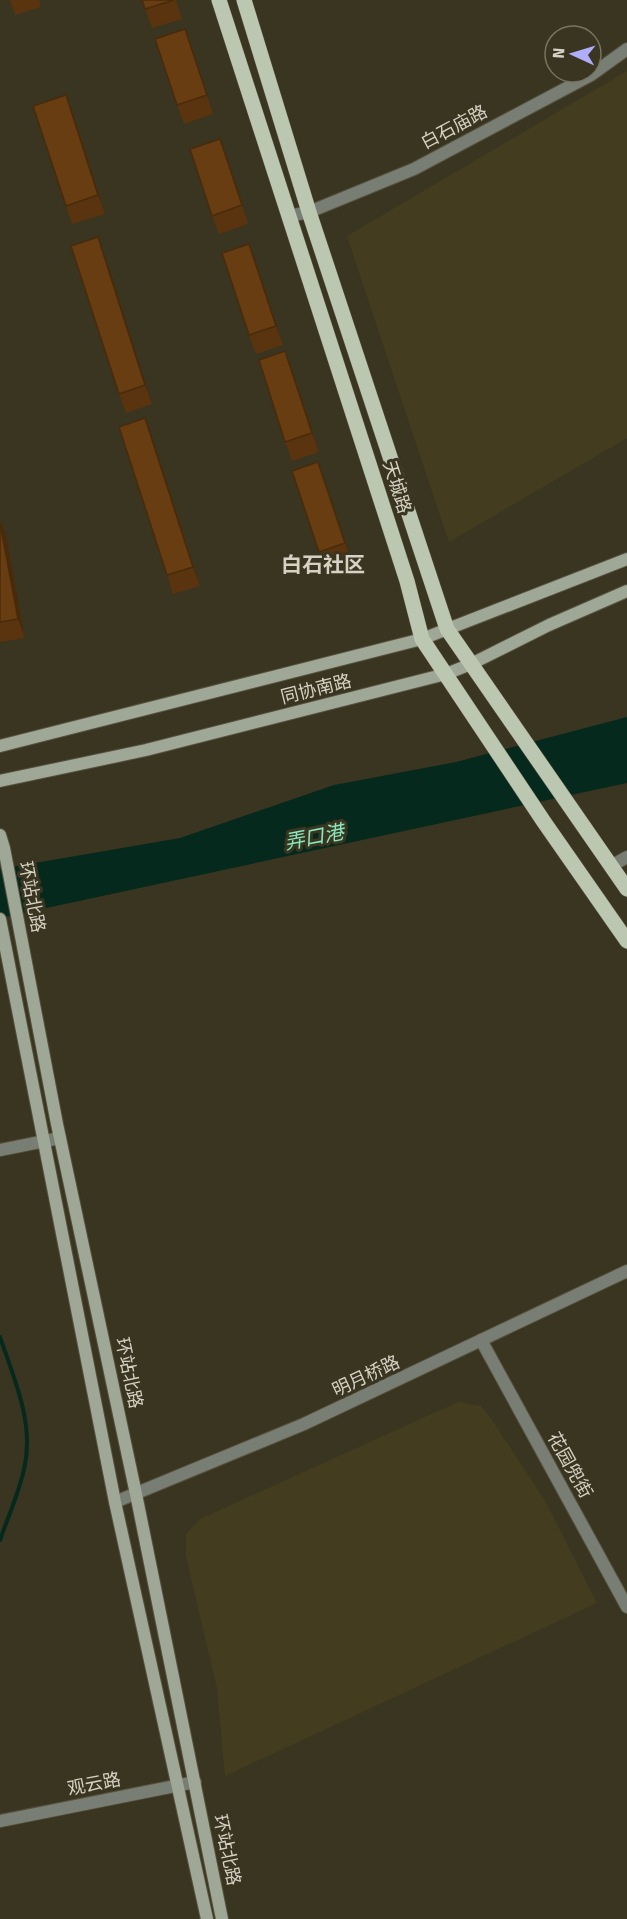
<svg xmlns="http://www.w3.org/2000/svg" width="627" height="1919" font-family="'Fira Sans','Noto Sans SC',sans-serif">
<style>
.built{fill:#433c1f}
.water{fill:#052a1d}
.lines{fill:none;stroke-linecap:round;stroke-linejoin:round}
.stream{stroke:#052a1d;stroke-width:4}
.minor-casing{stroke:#56513e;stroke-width:14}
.tertiary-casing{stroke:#56513e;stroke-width:14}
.secondary-casing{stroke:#56513e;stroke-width:14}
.primary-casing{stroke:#56513e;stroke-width:16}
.minor{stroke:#797e74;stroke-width:12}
.tertiary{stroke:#797e74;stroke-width:12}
.secondary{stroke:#9fa797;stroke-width:12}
.primary{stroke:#bcc7b2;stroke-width:15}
.wall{fill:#59340f}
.shaded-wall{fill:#482b0c}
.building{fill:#673d11;stroke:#482b0c;stroke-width:1.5}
.labels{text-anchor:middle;stroke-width:6;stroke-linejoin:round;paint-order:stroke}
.street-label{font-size:18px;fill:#d5d2c5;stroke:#3a3520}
.water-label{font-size:20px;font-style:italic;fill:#85e8be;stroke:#3a3520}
.quarter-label{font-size:21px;font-weight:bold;fill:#d5d2c5;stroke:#3a3520}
</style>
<rect width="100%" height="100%" fill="#3a3520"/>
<!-- built -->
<path class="built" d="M627,71V438L449,542L347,236Z
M458,1402L481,1406L494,1423L544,1499L597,1603L225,1776L217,1688L186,1557V1534L200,1519Z"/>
<!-- water -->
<path class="water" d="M627,717V783L0,918V869L180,838L334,785L456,762Z"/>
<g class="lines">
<!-- stream -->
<path class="stream" d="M0,1337C14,1379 35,1424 24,1469C19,1493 8,1517 0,1540"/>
<defs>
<path id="minor" d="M289,216L309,212L414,169L591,75L627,49
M611,866L627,857
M0,1150L60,1138
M481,1340L627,1607
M0,1821L195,1782"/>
<path id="tertiary" d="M115,1502L304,1424L627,1271"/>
<path id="secondary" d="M0,746L422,639L627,559
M0,781L146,750L446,674L471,664L549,625L627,591
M0,835L4,848L57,1124L136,1494L222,1919
M0,919L115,1502L207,1919"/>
<path id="primary" d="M219,0L407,581L422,639L544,822L627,941
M244,0L309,212L447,629L627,889"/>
</defs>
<!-- minor casing -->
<use href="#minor" class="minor-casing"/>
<!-- tertiary casing -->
<use href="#tertiary" class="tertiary-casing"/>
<!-- secondary casing -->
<use href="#secondary" class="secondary-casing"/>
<!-- primary casing -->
<use href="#primary" class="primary-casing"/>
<!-- minor -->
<use href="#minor" class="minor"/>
<!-- tertiary -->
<use href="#tertiary" class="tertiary"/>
<!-- secondary -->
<use href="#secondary" class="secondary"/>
<!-- primary -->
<use href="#primary" class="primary"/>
</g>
<!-- wall -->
<path class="wall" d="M10,0H39L41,7L15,15Z
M142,0H176L182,19L152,28Z
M185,29L213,114L184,124L177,105Z
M73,114L105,214L72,224L66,206Z
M227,158L248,224L219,234L212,216Z
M98,237L152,404L126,413L119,394Z
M256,263L283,345L256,354L249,335Z
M292,370L319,452L292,461L285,442Z
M152,437L200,586L173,594L167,575Z
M318,462L352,562L326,571L319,552Z
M0,519L6,535L25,638L0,642Z"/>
<!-- shaded-wall -->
<path class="shaded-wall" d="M66,95L73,114L105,214L98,195Z
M98,237L105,256L152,404L145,385Z
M249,244L256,263L283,345L276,326Z
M285,351L292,370L319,452L312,433Z
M145,418L152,437L200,586L193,567Z
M318,462L325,481L352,562L345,543Z
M0,519L6,535L25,638L18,619Z"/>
<!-- building -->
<path class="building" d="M142,0H174L145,9Z
M185,29L207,95L177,105L155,39Z
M66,95L98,195L66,206L33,106Z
M220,139L242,205L212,216L190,149Z
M98,237L145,385L119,394L71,246Z
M249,244L276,326L249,335L222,253Z
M285,351L312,433L285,442L259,360Z
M145,418L193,567L167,575L119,427Z
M318,462L345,543L319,552L292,471Z
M0,523L18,619L0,622Z"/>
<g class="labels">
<!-- street labels -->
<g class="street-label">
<text transform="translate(454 127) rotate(-28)" y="6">白石庙路</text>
<text transform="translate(397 487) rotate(72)" y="6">天城路</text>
<text transform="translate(316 689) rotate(-14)" y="6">同协南路</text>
<text transform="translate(32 897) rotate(79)" y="6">环站北路</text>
<text transform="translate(129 1373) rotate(78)" y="6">环站北路</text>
<text transform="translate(366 1376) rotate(-25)" y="6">明月桥路</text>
<text transform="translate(570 1465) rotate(61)" y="6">花园兜街</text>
<text transform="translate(94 1784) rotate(-11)" y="6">观云路</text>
<text transform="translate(227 1850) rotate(78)" y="6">环站北路</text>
</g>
<!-- water labels -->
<g class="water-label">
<text transform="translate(314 837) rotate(-11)" y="7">弄口港</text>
</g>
<!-- quarter labels -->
<g class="quarter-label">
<text x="323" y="572">白石社区</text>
</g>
</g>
<!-- north arrow -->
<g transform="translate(573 54) rotate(274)"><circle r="28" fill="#3a3520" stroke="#787462" stroke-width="1.5"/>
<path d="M0-4.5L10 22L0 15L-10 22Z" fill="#b0adfa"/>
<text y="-9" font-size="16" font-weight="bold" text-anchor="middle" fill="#d5d2c5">N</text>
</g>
</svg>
